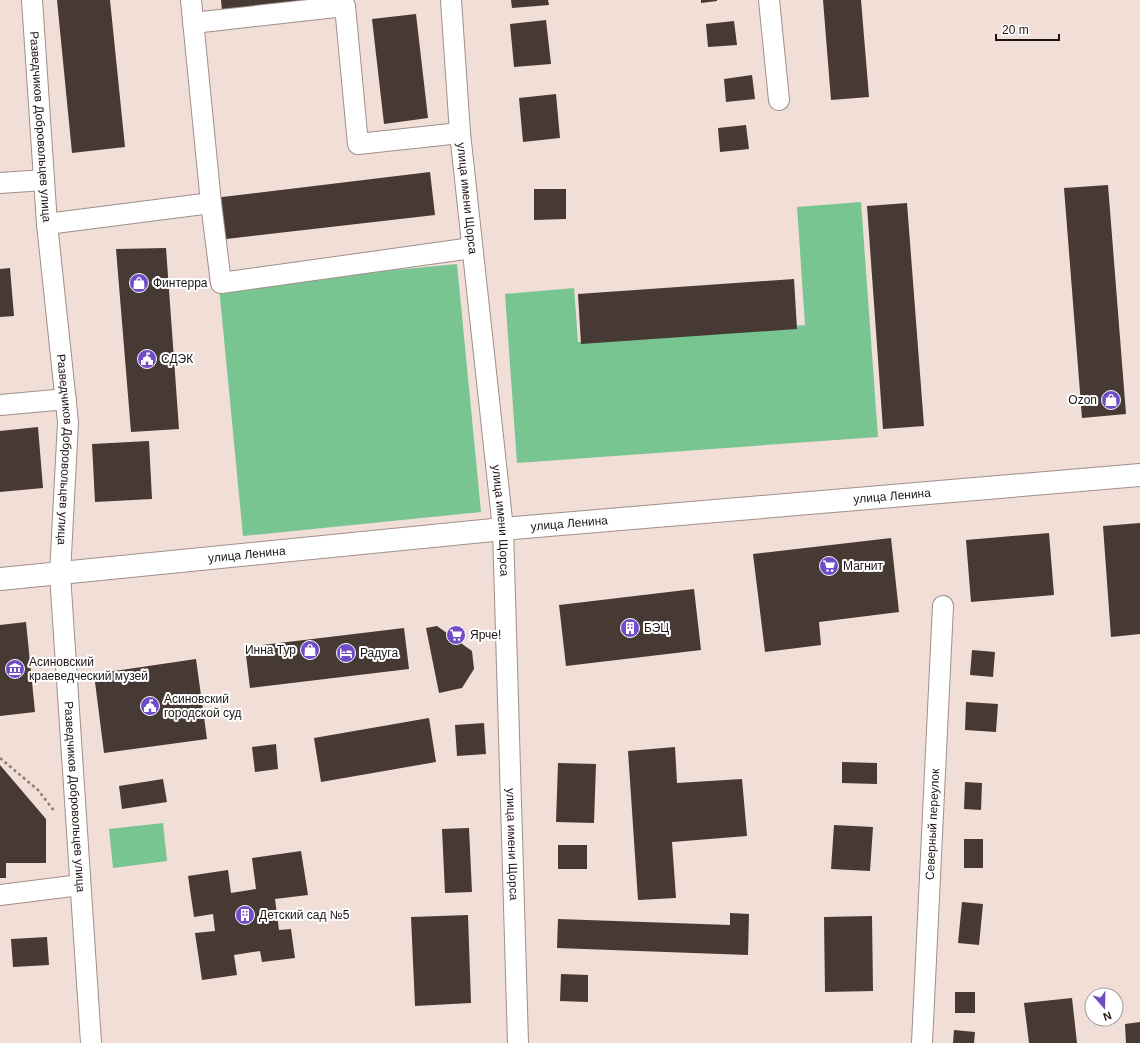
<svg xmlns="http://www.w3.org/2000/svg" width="1140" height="1043" font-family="Arial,sans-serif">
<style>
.green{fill:#79c592}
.building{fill:#473934}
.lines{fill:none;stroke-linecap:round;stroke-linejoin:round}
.minor-casing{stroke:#a08f89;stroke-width:22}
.major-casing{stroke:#a08f89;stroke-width:24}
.path{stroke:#897d78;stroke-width:2.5;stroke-dasharray:3 3;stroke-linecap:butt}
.minor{stroke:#fff;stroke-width:20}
.major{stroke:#fff;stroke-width:22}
.labels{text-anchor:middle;stroke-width:4;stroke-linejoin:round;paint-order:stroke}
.street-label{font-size:12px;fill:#1b1513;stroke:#fff}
.poi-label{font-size:12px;fill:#1b1513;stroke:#fff;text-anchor:start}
</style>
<rect width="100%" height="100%" fill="#f0ded7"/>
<!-- green -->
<path class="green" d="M861,202L878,437L517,463L505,294L574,288L578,342L805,325L797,207Z
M457,264L481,512L243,536L219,287Z
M163,823L167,861L113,868L109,829Z"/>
<!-- building -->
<path class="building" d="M57,0H110L125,147L72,153Z
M221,0H311L222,11Z
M511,0H548L549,5L512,8Z
M701,0H717V1L701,3Z
M823,0H861L869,97L831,100Z
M416,14L428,118L384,124L372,19Z
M546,20L551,64L514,67L510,24Z
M734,21L737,45L708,47L706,24Z
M752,75L755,99L726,102L724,79Z
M556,94L560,138L523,142L519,98Z
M746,125L749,149L720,152L718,128Z
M430,172L435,215L218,240L214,198Z
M1108,185L1126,414L1082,418L1064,188Z
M534,189H566V219L534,220Z
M907,203L924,426L883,429L867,206Z
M166,248L179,429L131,432L116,249Z
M10,268L14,316L0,317V269Z
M794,279L797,329L581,344L578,294Z
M38,427L43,488L0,492V431Z
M149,441L152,499L95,502L92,444Z
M1140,523V634L1111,637L1103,526Z
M1049,533L1054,595L971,602L966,540Z
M891,538L899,612L819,622L821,645L765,652L753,554Z
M694,589L701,650L566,666L559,605Z
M26,622L35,712L0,716V625Z
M437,626L472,651L474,669L462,688L439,693L426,628Z
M404,628L409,669L250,688L245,647Z
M972,650L995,652L993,677L970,675Z
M196,659L207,739L104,753L94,674Z
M966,702L998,704L996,732L965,730Z
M429,718L436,762L321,782L314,738Z
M484,723L486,754L457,756L455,725Z
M276,744L278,769L255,772L252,747Z
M675,747L677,783L742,779L747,836L672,842L676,898L638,900L628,751Z
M842,762L877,763V784L842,783Z
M558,763L596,764L594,823L556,822Z
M0,765L46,819V863H6V878H0Z
M163,779L167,802L122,809L119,786Z
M965,782L982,783L981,810L964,809Z
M834,825L873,827L870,871L831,869Z
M469,828L472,892L445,893L442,829Z
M964,839H983V868H964Z
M558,845H587V869H558Z
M301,851L308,895L275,899L279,930L291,929L295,958L262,962L260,951L234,955L237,975L202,980L195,933L215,931L213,914L194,917L188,876L228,870L231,893L256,889L252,858Z
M962,902L983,904L979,945L958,943Z
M730,913L749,914L748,955L557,948L558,919L730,925Z
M468,915L471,1003L415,1006L411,917Z
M872,916L873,991L825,992L824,917Z
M47,937L49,965L13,967L11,939Z
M561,974L588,975V1002L560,1001Z
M955,992H975V1013H955Z
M1072,998L1077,1043H1029L1024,1003Z
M1140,1022V1043H1126L1125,1024Z
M954,1030L975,1032L974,1043H953Z"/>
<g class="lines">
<defs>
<g id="minor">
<path id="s1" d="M32,0L47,224L68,422L60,574L91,1043"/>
<path d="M191,0L211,203L221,283L472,248"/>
<path id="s2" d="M451,0L460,133L503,529L518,1043"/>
<path d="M769,0L779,100"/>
<path d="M193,23L345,6L358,144L460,133"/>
<path d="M0,183L44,180"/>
<path d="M47,224L211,203"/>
<path d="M0,405L66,399"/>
<path d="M0,895L80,885"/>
<path id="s3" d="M922,1043L943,606"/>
</g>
<g id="major">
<path id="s4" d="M0,579L503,529L1140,475"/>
</g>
</defs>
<!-- minor casing -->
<use href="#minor" class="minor-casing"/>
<!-- major casing -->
<use href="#major" class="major-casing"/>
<!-- path -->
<path class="path" d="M0,758L38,790L55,812"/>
<!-- minor -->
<use href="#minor" class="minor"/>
<!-- major -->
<use href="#major" class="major"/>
</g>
<!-- icons -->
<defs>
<symbol id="shop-disc" viewBox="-11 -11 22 22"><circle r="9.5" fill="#704dc6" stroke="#fff"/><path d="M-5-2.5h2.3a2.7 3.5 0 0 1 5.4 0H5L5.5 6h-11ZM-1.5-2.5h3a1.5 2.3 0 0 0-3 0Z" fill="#fff"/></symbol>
<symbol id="civic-disc" viewBox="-11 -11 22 22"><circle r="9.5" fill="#704dc6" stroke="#fff"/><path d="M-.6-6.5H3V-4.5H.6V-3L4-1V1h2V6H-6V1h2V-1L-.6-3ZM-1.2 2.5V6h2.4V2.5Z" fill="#fff"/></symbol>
<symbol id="supermarket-disc" viewBox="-11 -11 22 22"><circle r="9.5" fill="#704dc6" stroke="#fff"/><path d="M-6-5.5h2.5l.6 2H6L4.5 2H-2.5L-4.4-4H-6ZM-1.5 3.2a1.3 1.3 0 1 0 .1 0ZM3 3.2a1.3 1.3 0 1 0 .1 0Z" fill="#fff"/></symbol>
<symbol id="building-disc" viewBox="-11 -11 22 22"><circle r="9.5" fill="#704dc6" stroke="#fff"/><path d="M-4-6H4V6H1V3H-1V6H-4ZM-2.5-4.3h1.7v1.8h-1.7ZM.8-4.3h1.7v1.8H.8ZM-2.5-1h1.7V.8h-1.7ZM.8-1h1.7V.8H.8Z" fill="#fff"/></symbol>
<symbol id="hotel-disc" viewBox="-11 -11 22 22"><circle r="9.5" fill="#704dc6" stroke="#fff"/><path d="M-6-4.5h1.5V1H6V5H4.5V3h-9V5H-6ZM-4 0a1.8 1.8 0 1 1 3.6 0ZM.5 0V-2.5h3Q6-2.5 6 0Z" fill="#fff"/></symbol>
<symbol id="museum-disc" viewBox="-11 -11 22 22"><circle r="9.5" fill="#704dc6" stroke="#fff"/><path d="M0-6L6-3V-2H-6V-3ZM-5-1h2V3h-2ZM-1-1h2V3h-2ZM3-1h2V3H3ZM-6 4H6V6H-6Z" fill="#fff"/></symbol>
</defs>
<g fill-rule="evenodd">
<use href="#shop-disc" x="128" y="272" width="22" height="22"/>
<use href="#civic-disc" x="136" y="348" width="22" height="22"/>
<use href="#shop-disc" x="1100" y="389" width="22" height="22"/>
<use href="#supermarket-disc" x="818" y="555" width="22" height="22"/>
<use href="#building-disc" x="619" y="617" width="22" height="22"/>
<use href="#supermarket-disc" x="445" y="624" width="22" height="22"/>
<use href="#shop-disc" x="299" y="639" width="22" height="22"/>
<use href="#hotel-disc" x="335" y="642" width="22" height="22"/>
<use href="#museum-disc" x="4" y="658" width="22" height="22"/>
<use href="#civic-disc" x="139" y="695" width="22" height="22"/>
<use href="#building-disc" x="234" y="904" width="22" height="22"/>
</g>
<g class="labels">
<!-- street labels -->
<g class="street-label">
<text dy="4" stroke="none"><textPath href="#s1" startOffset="127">Разведчиков Добровольцев улица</textPath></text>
<text dy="4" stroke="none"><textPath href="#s2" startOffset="199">улица имени Щорса</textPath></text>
<text dy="4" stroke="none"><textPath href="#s1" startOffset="451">Разведчиков Добровольцев улица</textPath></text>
<text dy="4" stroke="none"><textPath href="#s4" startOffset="896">улица Ленина</textPath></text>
<text dy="4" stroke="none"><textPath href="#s2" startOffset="523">улица имени Щорса</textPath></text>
<text dy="4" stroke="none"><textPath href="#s4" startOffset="572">улица Ленина</textPath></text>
<text dy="4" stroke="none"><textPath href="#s4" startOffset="248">улица Ленина</textPath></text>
<text dy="4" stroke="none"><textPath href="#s1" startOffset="799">Разведчиков Добровольцев улица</textPath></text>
<text dy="4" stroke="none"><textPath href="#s3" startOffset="219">Северный переулок</textPath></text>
<text dy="4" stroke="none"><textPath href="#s2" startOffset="847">улица имени Щорса</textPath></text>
</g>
<!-- poi labels -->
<g class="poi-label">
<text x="153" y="287">Финтерра</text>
<text x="161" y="363">СДЭК</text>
<text x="1097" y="404" text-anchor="end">Ozon</text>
<text x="843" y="570">Магнит</text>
<text x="644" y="632">БЭЦ</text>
<text x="470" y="639">Ярче!</text>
<text x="296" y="654" text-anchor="end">Инна Тур</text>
<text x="360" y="657">Радуга</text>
<text x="29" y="666">Асиновский<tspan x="29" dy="14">краеведческий музей</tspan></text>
<text x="164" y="703">Асиновский<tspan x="164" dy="14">городской суд</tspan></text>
<text x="259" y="919">Детский сад №5</text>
</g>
</g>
<!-- north arrow -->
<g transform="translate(1104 1007) rotate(160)"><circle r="19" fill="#ffffff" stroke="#a4a1a1"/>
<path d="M0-3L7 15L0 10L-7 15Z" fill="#704dc6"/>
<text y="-6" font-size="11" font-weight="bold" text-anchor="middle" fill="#1b1513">N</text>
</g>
<!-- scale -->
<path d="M996 34v6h63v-6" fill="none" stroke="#1b1513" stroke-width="2"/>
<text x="1002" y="34" font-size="12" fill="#1b1513" stroke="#ffffff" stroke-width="3" paint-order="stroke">20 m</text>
</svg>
